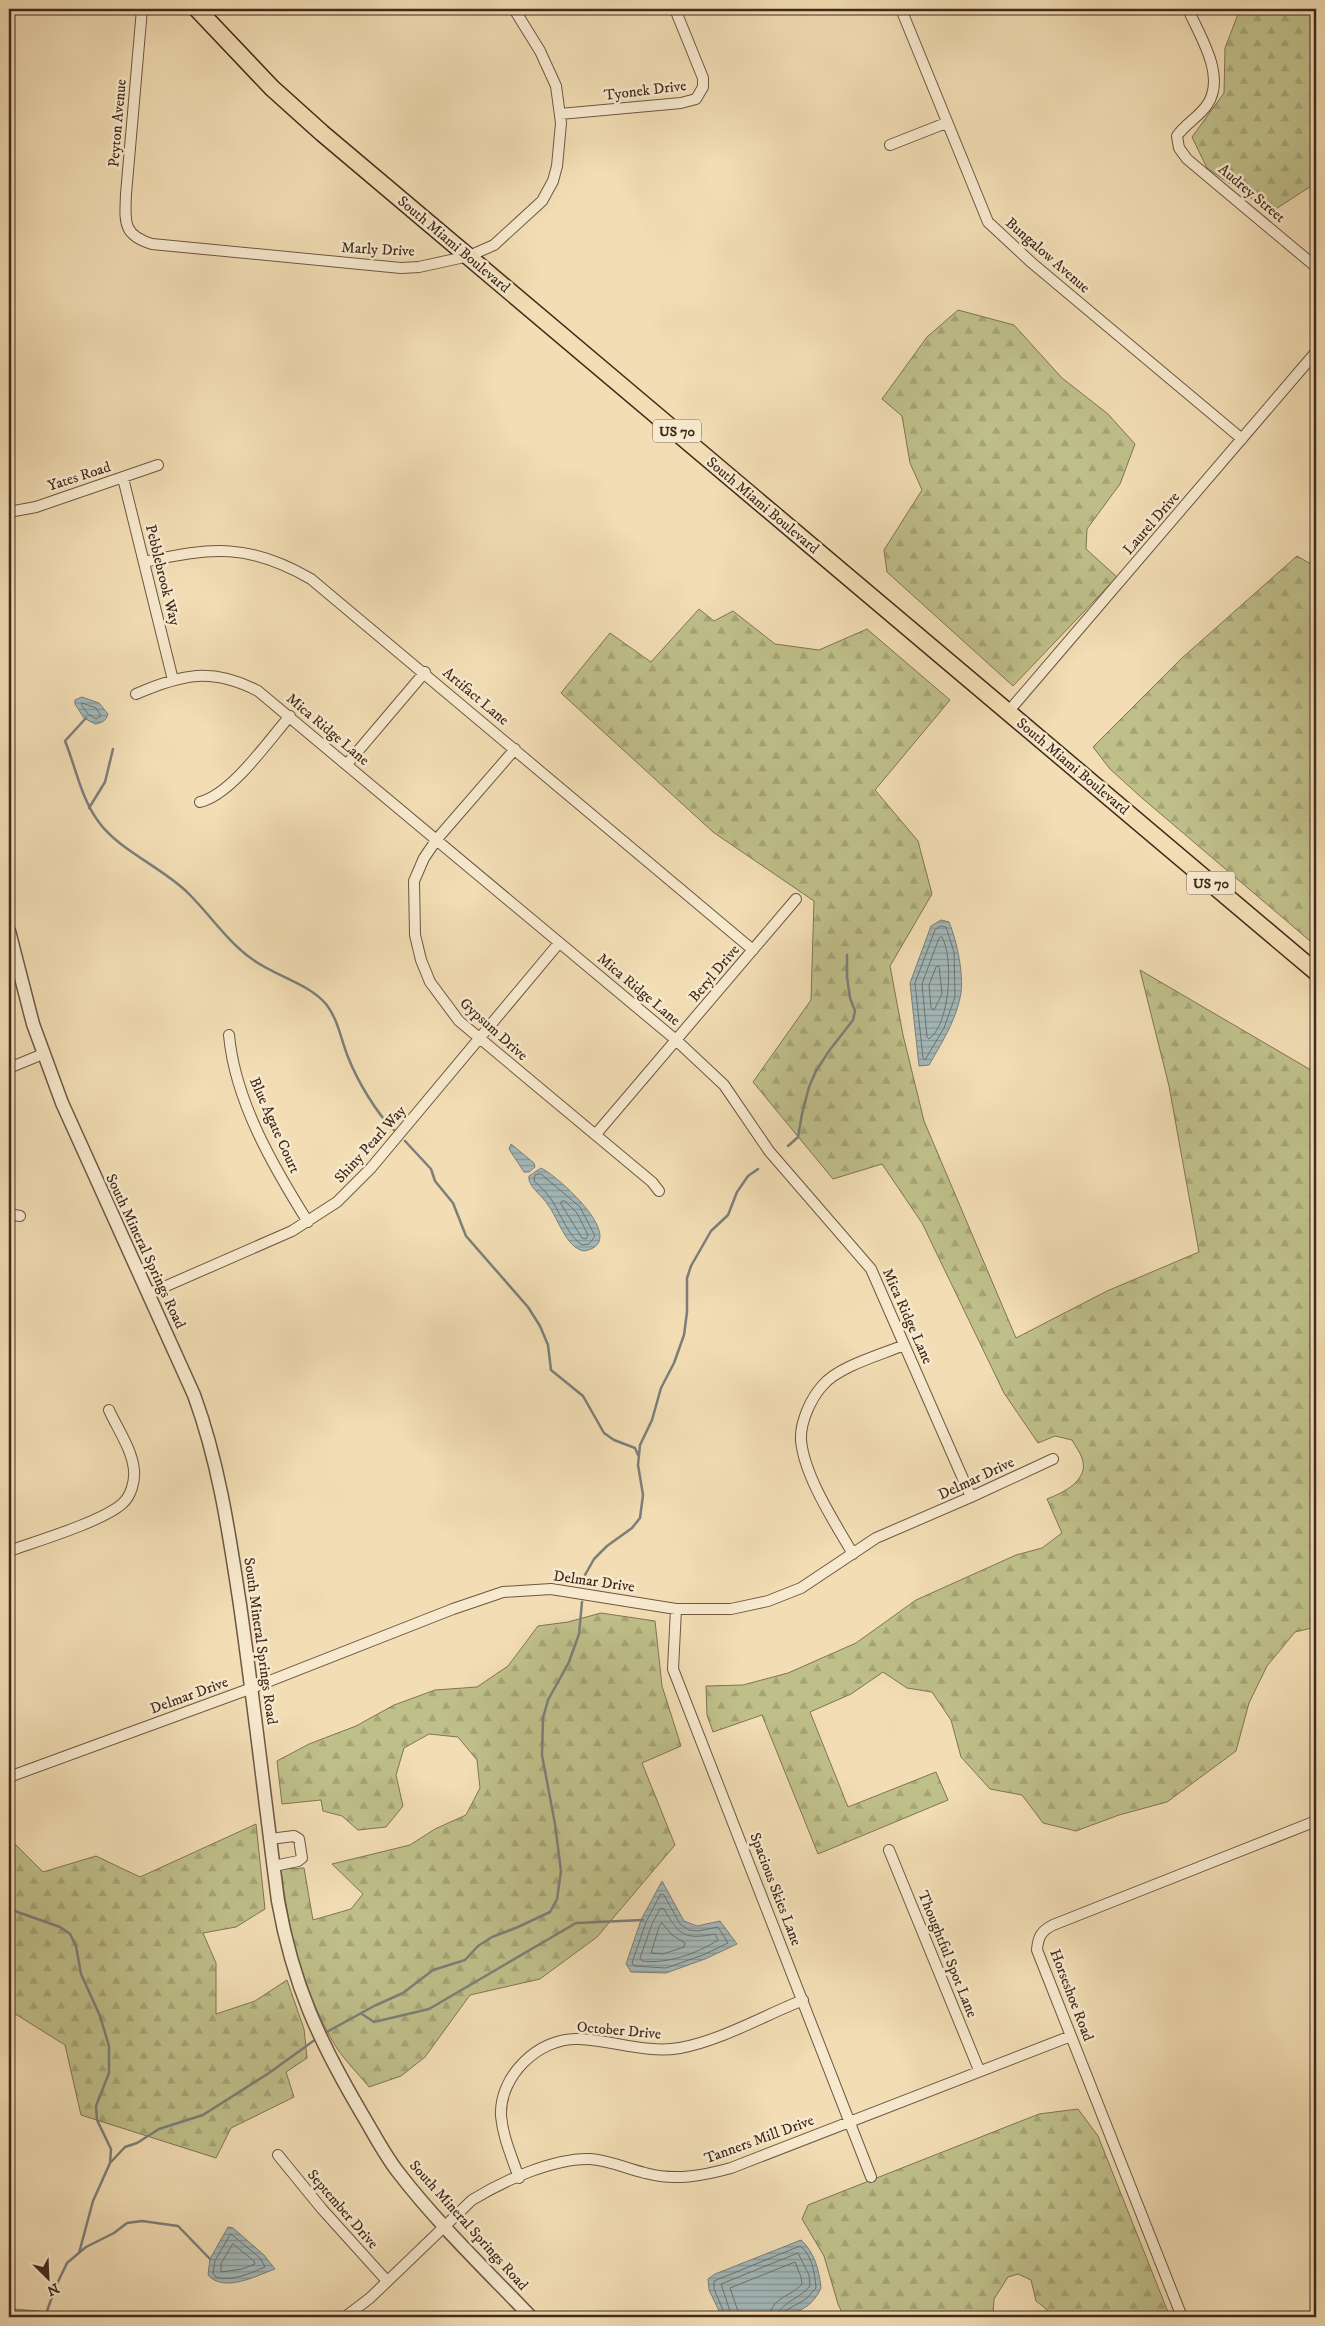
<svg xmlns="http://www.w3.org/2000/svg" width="1325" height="2326" font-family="'IM FELL DW Pica',serif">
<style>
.forest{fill:url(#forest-firs);stroke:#807453}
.water{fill:url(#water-rules);stroke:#7b7f7a}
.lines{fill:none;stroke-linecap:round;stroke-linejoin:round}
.shore{stroke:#72716a;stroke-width:1}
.stream{stroke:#7b7f7a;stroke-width:2.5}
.minor-casing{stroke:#6d5742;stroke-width:12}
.tertiary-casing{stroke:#6d5742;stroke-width:15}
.trunk-casing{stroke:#412a1c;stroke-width:19}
.minor{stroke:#f7e9ce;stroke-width:10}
.tertiary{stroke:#f7e9ce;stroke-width:12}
.trunk{stroke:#f2ddb4;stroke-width:16}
.labels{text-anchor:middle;stroke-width:5;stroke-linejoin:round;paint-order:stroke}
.shield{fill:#f7e9ce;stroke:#786351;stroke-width:1}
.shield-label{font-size:14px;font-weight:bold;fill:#412a1c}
.street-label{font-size:15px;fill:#412a1c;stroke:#f7e9ce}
</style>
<defs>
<pattern id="forest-firs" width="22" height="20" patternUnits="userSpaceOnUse" patternTransform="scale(1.25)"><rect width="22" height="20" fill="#bfbf8a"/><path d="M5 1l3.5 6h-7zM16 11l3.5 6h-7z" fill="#a5a476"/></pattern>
<pattern id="water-rules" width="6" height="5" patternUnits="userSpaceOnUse" patternTransform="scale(1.25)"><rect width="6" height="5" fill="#a2b8b9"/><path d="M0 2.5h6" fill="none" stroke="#869696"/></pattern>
</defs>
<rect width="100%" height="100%" fill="#f2ddb4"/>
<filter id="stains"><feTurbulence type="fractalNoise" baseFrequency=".004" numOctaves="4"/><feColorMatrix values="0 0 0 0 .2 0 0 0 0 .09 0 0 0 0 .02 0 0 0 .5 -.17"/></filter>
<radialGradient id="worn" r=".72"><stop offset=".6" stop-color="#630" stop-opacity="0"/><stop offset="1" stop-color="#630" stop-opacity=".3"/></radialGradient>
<!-- forest -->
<path class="forest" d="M1240,9H1316V183L1271,212L1207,168L1192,137L1224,93L1225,48Z
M958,310L1014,325L1062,378L1108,414L1135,444L1120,484L1087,529L1086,549L1117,577L1013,686L887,572L884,550L922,490L910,463L902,416L882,399L927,337Z
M1297,556L1316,567V946L1142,798L1110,769L1093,747L1182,658Z
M699,609L714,621L733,611L775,644L819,650L867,629L950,700L875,790L918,841L932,894L890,966L903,1035L924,1121L1016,1338L1107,1291L1199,1252L1169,1086L1140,970L1316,1073V1627L1295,1632L1267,1666L1249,1703L1236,1751L1167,1802L1119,1815L1076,1831L1043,1823L1022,1795L990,1789L961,1757L951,1720L932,1692L907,1688L883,1672L851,1694L810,1712L848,1807L936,1772L948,1800L818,1854L762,1715L713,1732L707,1715L706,1686L743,1685L788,1673L856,1643L916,1600L1016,1555L1042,1548L1062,1533L1047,1499C1063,1493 1090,1480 1082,1458C1080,1452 1075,1446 1072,1440L1055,1436L1038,1443L1004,1393L922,1223L882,1164L833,1179L753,1082L811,1000L814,901L713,832L561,693L610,633L651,662Z
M601,1613L655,1621L662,1686L681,1746L642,1763L675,1845L597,1937L540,1979L470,1995L425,2057L401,2076L369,2087C357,2072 342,2058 333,2042C303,1990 288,1929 281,1869L304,1868L313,1920L351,1909L363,1894L332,1864L410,1845L435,1829L466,1815L480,1788L477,1760L458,1737L429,1734L404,1748L396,1775L403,1806L386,1827L358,1830L342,1816L323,1811L321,1800L282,1804L277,1761L309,1744L356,1726L394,1705L435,1690L477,1687L508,1666L538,1626L568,1622Z
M256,1824L265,1909L236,1927L203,1933L216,1963V2014L255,2001L287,1980L304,2029L307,2058L286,2072L294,2097L231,2128L216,2158L81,2115L65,2045L9,2010V1838L43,1872L96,1856L140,1877Z
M1078,2109L1098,2136L1170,2317H1052L1045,2308L1036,2301L1031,2280L1018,2274L1008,2277L994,2299L993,2317H844L838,2304L824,2256L802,2219L808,2205L1039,2114Z
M14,2309L107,2317H10Z"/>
<!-- water -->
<path class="water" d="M82,697L99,703L108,714C106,721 102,723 95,724L84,718L75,704V700Z
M941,920L949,922C957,941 965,978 960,998C955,1022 941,1044 929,1065L919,1066L910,983L931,926Z
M511,1144L534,1163L535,1167L529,1172H524L509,1149Z
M541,1168C558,1176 632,1242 584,1251C566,1248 558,1218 548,1205C543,1196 527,1186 529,1176Z
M662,1881L684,1921L697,1926L720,1921L737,1944L705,1959L666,1973L631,1972L626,1964L641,1920Z
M228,2227L233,2228L264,2255L275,2269C256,2276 224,2293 208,2275L210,2259Z
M801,2240C815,2253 819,2270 821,2288C805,2326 754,2317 722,2317L709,2290L708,2279L715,2274Z"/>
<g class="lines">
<!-- shore -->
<path class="shore" d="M82,703L96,708L101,716L96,719L88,714L82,706Z
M941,926L946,927L954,952L955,997L944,1028L925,1060L923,1058L915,983L935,930Z
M942,937C954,958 950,1024 929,1039L927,1037L922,984L939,938Z
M939,966L942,994L934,1010L931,1008L929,985L936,967Z
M541,1174L580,1207L595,1236L589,1244L582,1245C568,1235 562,1217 553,1202C548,1194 541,1187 534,1181L535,1175Z
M562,1201H565L577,1213L588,1235L586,1239L582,1238L561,1204Z
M661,1894L664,1895L680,1924L689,1930L698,1931L718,1927L728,1943L703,1955L666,1968L634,1966L632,1963L646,1922Z
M661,1908L664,1909C679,1935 684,1940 715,1934L718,1940C696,1954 668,1964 642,1961L640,1958L652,1924Z
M662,1923L672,1935L685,1943L684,1947L663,1954L651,1953L659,1927Z
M231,2234L260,2258L265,2267C251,2273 231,2282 216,2277L213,2273L215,2261Z
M233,2244L254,2261L255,2264L242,2269L221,2272V2264Z
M726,2317L714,2289V2281L800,2246C812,2255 815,2273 816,2288L806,2299L785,2311L784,2317
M732,2317L721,2284L798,2253L809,2275L810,2286C801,2298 778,2304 777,2317
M740,2317L730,2288L795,2262L801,2277L802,2284C791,2297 771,2297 770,2317"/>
<!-- stream -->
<path class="stream" d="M86,718L65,741C76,768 81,798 98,821C119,851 164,868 189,894C211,916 227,941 252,959C275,976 308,983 326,1004C338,1019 341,1040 348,1057C357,1080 376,1113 394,1130
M89,808L105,782L113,749
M405,1141L431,1169L435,1181L453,1203L466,1236L528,1307L540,1326L548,1345L551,1370L583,1396L604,1433L614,1440L635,1448L638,1455
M788,1146L798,1137L802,1114L809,1087L816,1071L829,1051L853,1020L855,1011L850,998L847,977V955
M583,1586L585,1575L594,1559L607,1546L632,1528L640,1518L643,1495L638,1465L640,1445L652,1420L661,1388L674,1363L684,1335L687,1312V1278L691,1266L711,1231L728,1215L737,1192L748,1176L758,1169
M9,1909L60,1927L70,1934L76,1946L81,1974L100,2016L109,2046V2073L96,2106L97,2120L111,2149L110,2163L93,2201L79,2253
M362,2014L374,2022L429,2009L576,1923L643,1920
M323,2034L374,2006L403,1993L433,1970L465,1960L478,1946L492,1937L518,1927L550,1912L557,1899L561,1871L555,1824L542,1755L543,1718L548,1700L569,1662L579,1634L582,1602
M110,2163L125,2147L137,2143L159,2129L203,2115L269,2073L316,2039
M45,2317L55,2288L67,2263L86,2247L114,2233L127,2223L142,2221L178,2226L210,2259"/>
<defs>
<path id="minor" d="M142,9L126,194C125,221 122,235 152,244L401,268L419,267L469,256L494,245L542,201L553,181L557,166L561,123L556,86L540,51L514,9
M901,9L988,222L1032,263L1242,439
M1188,9C1199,35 1227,76 1207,105C1199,117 1185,124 1177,136L1179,148L1187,159L1316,267
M560,114L681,103L696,99L703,87V78L675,9
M890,145L946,123
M123,478L173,680
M9,512L36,507L158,465
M144,562C212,547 249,543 311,579L753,950
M136,694C182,674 212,667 258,691L676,1040L724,1085L769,1151L871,1269L971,1497
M1008,712L1316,352
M515,749L437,839L424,858L414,881L415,935L421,960L430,982L459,1021L652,1182L659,1191
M347,764L425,672
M200,802C232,794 268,741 290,716
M229,1035C235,1101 273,1166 308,1222
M9,1068L43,1054
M596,1134L796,899
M9,1214L20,1216
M148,1294L292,1231L337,1202L371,1168L559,943
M9,1551C37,1541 101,1522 122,1504C131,1496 135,1482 134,1470C132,1449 117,1428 109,1410
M853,1554C835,1523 804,1476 801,1440C800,1422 811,1398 823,1385C839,1366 881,1355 904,1345
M676,1609L673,1669L871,2177
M9,1777L252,1688L453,1609L503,1592L551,1589L676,1609H731L768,1601L801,1588L876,1538L971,1497L1053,1459
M270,1839L294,1836L299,1839L302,1858L298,1861L274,1866
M889,1850L979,2070
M278,2155L322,2209L387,2281
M519,2178C512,2157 503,2138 501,2116C499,2076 539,2037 579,2039C612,2040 646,2054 680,2048C722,2040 763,2016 803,2000
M345,2317L370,2298L472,2200C503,2181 553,2158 590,2159C609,2160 627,2169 645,2173C675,2181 702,2176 731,2168L1071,2036
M1182,2317L1037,1950C1038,1937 1041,1931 1053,1925L1316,1821"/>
<path id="tertiary" d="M9,931L33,1024L62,1103L194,1395C219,1463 229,1533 240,1605C254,1703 265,1802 278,1901C293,1985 319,2041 362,2114C374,2134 384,2154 398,2172C438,2224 486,2270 531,2317"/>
<path id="trunk" d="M197,9L272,88L322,133L1316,972"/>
</defs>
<!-- minor casing -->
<use href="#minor" class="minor-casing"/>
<!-- tertiary casing -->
<use href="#tertiary" class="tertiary-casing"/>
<!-- trunk casing -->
<use href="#trunk" class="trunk-casing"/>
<!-- minor -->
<use href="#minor" class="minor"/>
<!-- tertiary -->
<use href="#tertiary" class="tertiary"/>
<!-- trunk -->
<use href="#trunk" class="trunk"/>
</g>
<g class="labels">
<!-- shield labels -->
<g class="shield">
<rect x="653" y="419.5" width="48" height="23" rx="4"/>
<rect x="1187" y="871.5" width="48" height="23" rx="4"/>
</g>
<g class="shield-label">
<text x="677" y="436">US 70</text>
<text x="1211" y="888">US 70</text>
</g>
<!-- street labels -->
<g class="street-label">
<text transform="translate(645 90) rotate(-7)" y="5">Tyonek Drive</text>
<text transform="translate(117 123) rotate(-85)" y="5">Peyton Avenue</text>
<text transform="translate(1252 193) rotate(40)" y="5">Audrey Street</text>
<text transform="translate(454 244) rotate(40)" y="5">South Miami Boulevard</text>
<text transform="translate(378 249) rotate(3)" y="5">Marly Drive</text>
<text transform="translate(1048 255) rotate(41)" y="5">Bungalow Avenue</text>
<text transform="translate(79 476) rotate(-18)" y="5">Yates Road</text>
<text transform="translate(763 505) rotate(40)" y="5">South Miami Boulevard</text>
<text transform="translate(1151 523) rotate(-49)" y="5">Laurel Drive</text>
<text transform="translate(163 575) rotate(76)" y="5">Pebblebrook Way</text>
<text transform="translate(476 696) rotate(40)" y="5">Artifact Lane</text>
<text transform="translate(328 729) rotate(40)" y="5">Mica Ridge Lane</text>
<text transform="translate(1073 766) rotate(40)" y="5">South Miami Boulevard</text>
<text transform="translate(714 973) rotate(-50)" y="5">Beryl Drive</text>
<text transform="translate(639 989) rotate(40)" y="5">Mica Ridge Lane</text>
<text transform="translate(494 1029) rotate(42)" y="5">Gypsum Drive</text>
<text transform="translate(275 1125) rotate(66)" y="5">Blue Agate Court</text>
<text transform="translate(370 1144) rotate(-48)" y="5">Shiny Pearl Way</text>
<text transform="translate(146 1251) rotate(65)" y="5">South Mineral Springs Road</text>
<text transform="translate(908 1316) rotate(66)" y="5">Mica Ridge Lane</text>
<text transform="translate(976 1478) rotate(-25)" y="5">Delmar Drive</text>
<text transform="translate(594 1581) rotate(8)" y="5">Delmar Drive</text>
<text transform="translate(261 1641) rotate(82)" y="5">South Mineral Springs Road</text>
<text transform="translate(189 1695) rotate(-20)" y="5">Delmar Drive</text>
<text transform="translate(776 1889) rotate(69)" y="5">Spacious Skies Lane</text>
<text transform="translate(948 1954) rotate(68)" y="5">Thoughtful Spot Lane</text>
<text transform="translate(1072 1995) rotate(69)" y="5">Horseshoe Road</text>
<text transform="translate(619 2030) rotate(5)" y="5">October Drive</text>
<text transform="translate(759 2139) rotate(-20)" y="5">Tanners Mill Drive</text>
<text transform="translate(343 2209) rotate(49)" y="5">September Drive</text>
<text transform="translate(469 2225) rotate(48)" y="5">South Mineral Springs Road</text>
</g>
</g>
<!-- margin -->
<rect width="1325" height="2326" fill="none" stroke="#f2ddb4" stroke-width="30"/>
<rect x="10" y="10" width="1305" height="2306" fill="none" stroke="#412a1c" stroke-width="2.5"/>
<rect x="15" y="15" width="1295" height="2296" fill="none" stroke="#412a1c"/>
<!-- north arrow -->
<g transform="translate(48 2278) rotate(156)" stroke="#f7e9ce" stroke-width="4" paint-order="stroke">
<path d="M0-4L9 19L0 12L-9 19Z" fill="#412a1c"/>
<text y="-8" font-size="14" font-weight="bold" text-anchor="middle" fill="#412a1c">N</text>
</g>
<rect width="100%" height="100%" filter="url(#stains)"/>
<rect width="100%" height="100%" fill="url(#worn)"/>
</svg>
